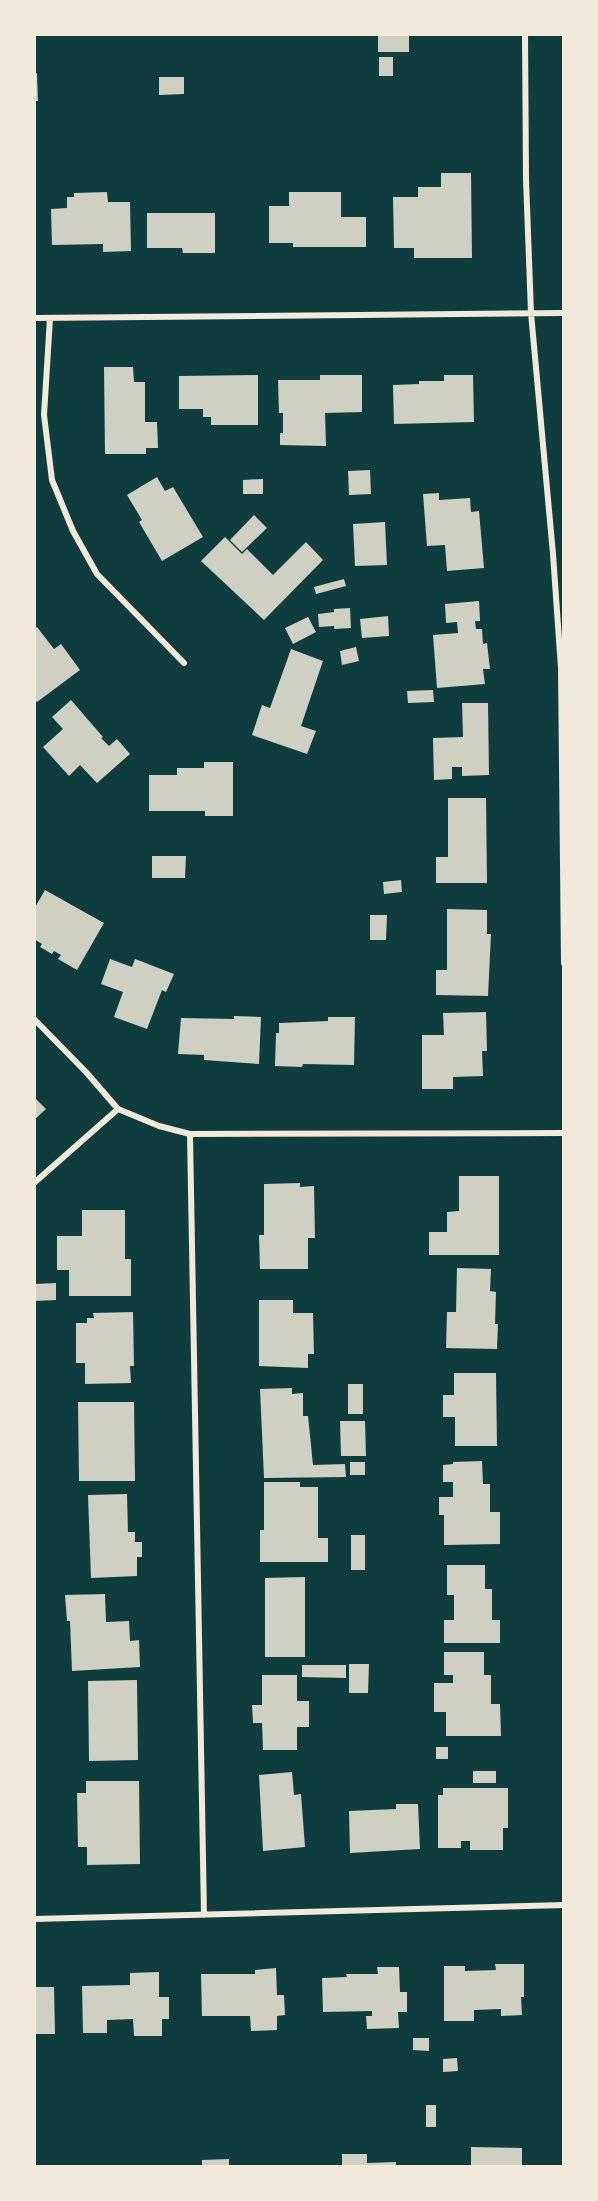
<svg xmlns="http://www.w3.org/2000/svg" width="598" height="2201" font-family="Poppins,sans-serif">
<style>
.building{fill:#cfcfc3}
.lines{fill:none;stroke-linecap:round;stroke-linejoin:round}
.minor{stroke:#f1e9da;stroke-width:6}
</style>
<rect width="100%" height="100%" fill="#0f3d3e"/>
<!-- building -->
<path class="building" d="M378,34H409V52H378Z
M379,57H393V76H379Z
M34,73H37L38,101H34Z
M159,77H184V94L159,95Z
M441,173H471L472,258H414V248H394L393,197H418V187H441Z
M107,192L108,202H130L131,251L103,252V244L52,245L51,209L67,208V197H74V193Z
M289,192H341V217H366V247H293V243H269V206H289Z
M147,213H215V253H183L182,248H147Z
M104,367H133L134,382H145V422H157L158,448H146V454H105Z
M258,375V425H211V417H203V409H179V376Z
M320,375H362V412L325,413L326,446L280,445V433H283V413H279L278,380H320Z
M444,375H473L474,422L394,424L393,385L419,384V381H444Z
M370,470L371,494L349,495L348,471Z
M157,477L165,491L173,487L203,537L162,561L139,522L142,520L127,495Z
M263,479V494H243V480Z
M439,493V500L470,498L471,512L479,511L484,568L447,571L445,545L427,546L423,494Z
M254,515L267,528L242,552L230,540Z
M385,522L387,565L355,566L353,524Z
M225,537L242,554L247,549L273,575L306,542L323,560L264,620L201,561Z
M344,579L346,586L316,594L314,587Z
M479,601L480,621H475L476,629H482L483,644L487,643L490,669H483L485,684L437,688L433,635L458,633L457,622L446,623L445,604Z
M350,608L351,628L334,629V626L319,627L318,614L334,612V609Z
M388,616L389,636L362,638L360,619Z
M308,617L316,632L293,644L285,628Z
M37,627L54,649L61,644L80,670L37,702L34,699V629Z
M356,647L359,661L342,665L340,651Z
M291,649L323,661L301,726L316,731L307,754L252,735L262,705L270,708Z
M433,690L434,702L408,703L407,691Z
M71,700L103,737L101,738L109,746L117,739L130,754L97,783L80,765L69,776L43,747L63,729L52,717Z
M462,703H488L489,775L462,776V767H452V779L434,780L433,738L463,737Z
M204,762H233V816H205V811H149V775H177V768H204Z
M448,798H486L487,883H436V857H448Z
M152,856H186L185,878H152Z
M401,880L402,892L384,894L383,882Z
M45,890L104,923L77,970L58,959L61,955L54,951L52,954L40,947L42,944L34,939V909Z
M447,909L487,910V934H491L488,996L436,995V970H447Z
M370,915H387L386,940H370Z
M110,959L132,967L135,959L174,974L166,992L162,990L147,1029L114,1017L123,992L101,984Z
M486,1012L487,1051H482L483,1076L453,1077V1089H422V1035H444L443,1013Z
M234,1016L261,1017L259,1064L204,1060V1055L178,1054L181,1018L234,1019Z
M328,1017H355L354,1065L303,1064L302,1067L275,1066L276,1033H279V1023L328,1021Z
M34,1097L46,1109L34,1120Z
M459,1176H499V1255H429V1232H447V1212L459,1211Z
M300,1183V1187L314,1186L315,1238H308V1269H260L259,1235H264V1184Z
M82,1210H125V1259H131V1296H69V1270H57V1236H82Z
M457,1268L491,1269L490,1291L496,1292L495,1324H498L497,1349L446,1348L447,1312H456Z
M56,1283V1300L34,1301V1284Z
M259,1300H293V1313H313L314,1354H308V1368L259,1366Z
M133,1312L134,1366H130L131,1383L85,1384V1363H76V1323H87V1318H94L93,1313Z
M454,1373H496L497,1446H455V1417H443V1395H454Z
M348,1384H363V1414H348Z
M292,1388V1394L303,1393V1416H308L313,1465L345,1464L346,1477L264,1478L260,1389Z
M78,1402H134L135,1481H79Z
M340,1421H365L366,1456H341Z
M482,1461L483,1484H490V1512H500V1544L444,1545V1515H439V1497H453V1482H443V1465L453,1464V1462Z
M350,1462H365V1475H350Z
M264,1482H300V1487H318V1538H328V1562H260V1530H264Z
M127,1494L128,1532H135V1542H142V1557H137V1576L91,1578L88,1495Z
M351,1535H365V1570H351Z
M447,1565H485V1589H492V1620H500V1643H444V1620H454V1595H447Z
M305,1577V1657H265V1578Z
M105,1594L106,1622L129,1621L130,1641L139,1640L140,1667L72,1671L70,1621H67L65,1595Z
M444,1652H484V1675H491V1704H500L501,1736H446V1712H434V1683H453V1675H444Z
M349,1664H369L368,1693H349Z
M302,1665H346V1678L302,1677Z
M262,1675H297V1701H309V1727H297V1750H263L262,1723H253L252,1705H262Z
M137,1680L138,1760L89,1761L88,1681Z
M436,1747H448V1759H436Z
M473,1771H496V1783H473Z
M292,1772L294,1795L301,1794L305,1847L263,1851L259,1775Z
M86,1781H139L140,1864L87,1865V1847H78L77,1793H86Z
M443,1788H508V1828H503V1850H470V1841H461V1848H438V1795H443Z
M396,1804H418L420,1849L350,1853L349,1811L396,1809Z
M495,1964H524V1997H521L522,2015L501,2016V2009L474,2010V2021H444V1966H465V1971L496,1970Z
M377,1967H399L400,1992H407V2012H398L399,2028L367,2029L366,2016H372V2011L323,2012L322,1978L347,1977L346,1974H378Z
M276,1968L277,1995H284L285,2015L277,2016V2030L251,2031L250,2016H202L201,1974H255V1970Z
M159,1972V1997H169V2019H162V2036H134L133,2019L107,2020V2033H83L82,1986L130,1985V1973Z
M34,1987H54L55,2034H34Z
M413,2038H429V2051L413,2050Z
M457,2058L458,2071L443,2072V2059Z
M426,2105H436V2127H426Z
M471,2147L522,2148V2166H471Z
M342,2154H367V2163L396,2162V2166H342Z
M229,2159V2166H202V2160Z"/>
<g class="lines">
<!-- minor -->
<path class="minor" d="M525,34L526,179L531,313L553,554L561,668L564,963
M34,318L564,313
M50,318L44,415L52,480L73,531L97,574L184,663
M34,1019L86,1072L118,1109L159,1126L190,1134L564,1133
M190,1134L204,1915
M34,1183L118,1109
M34,1919L564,1905"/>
</g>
<!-- border -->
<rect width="598" height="2201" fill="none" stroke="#f1e9da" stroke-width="72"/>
</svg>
